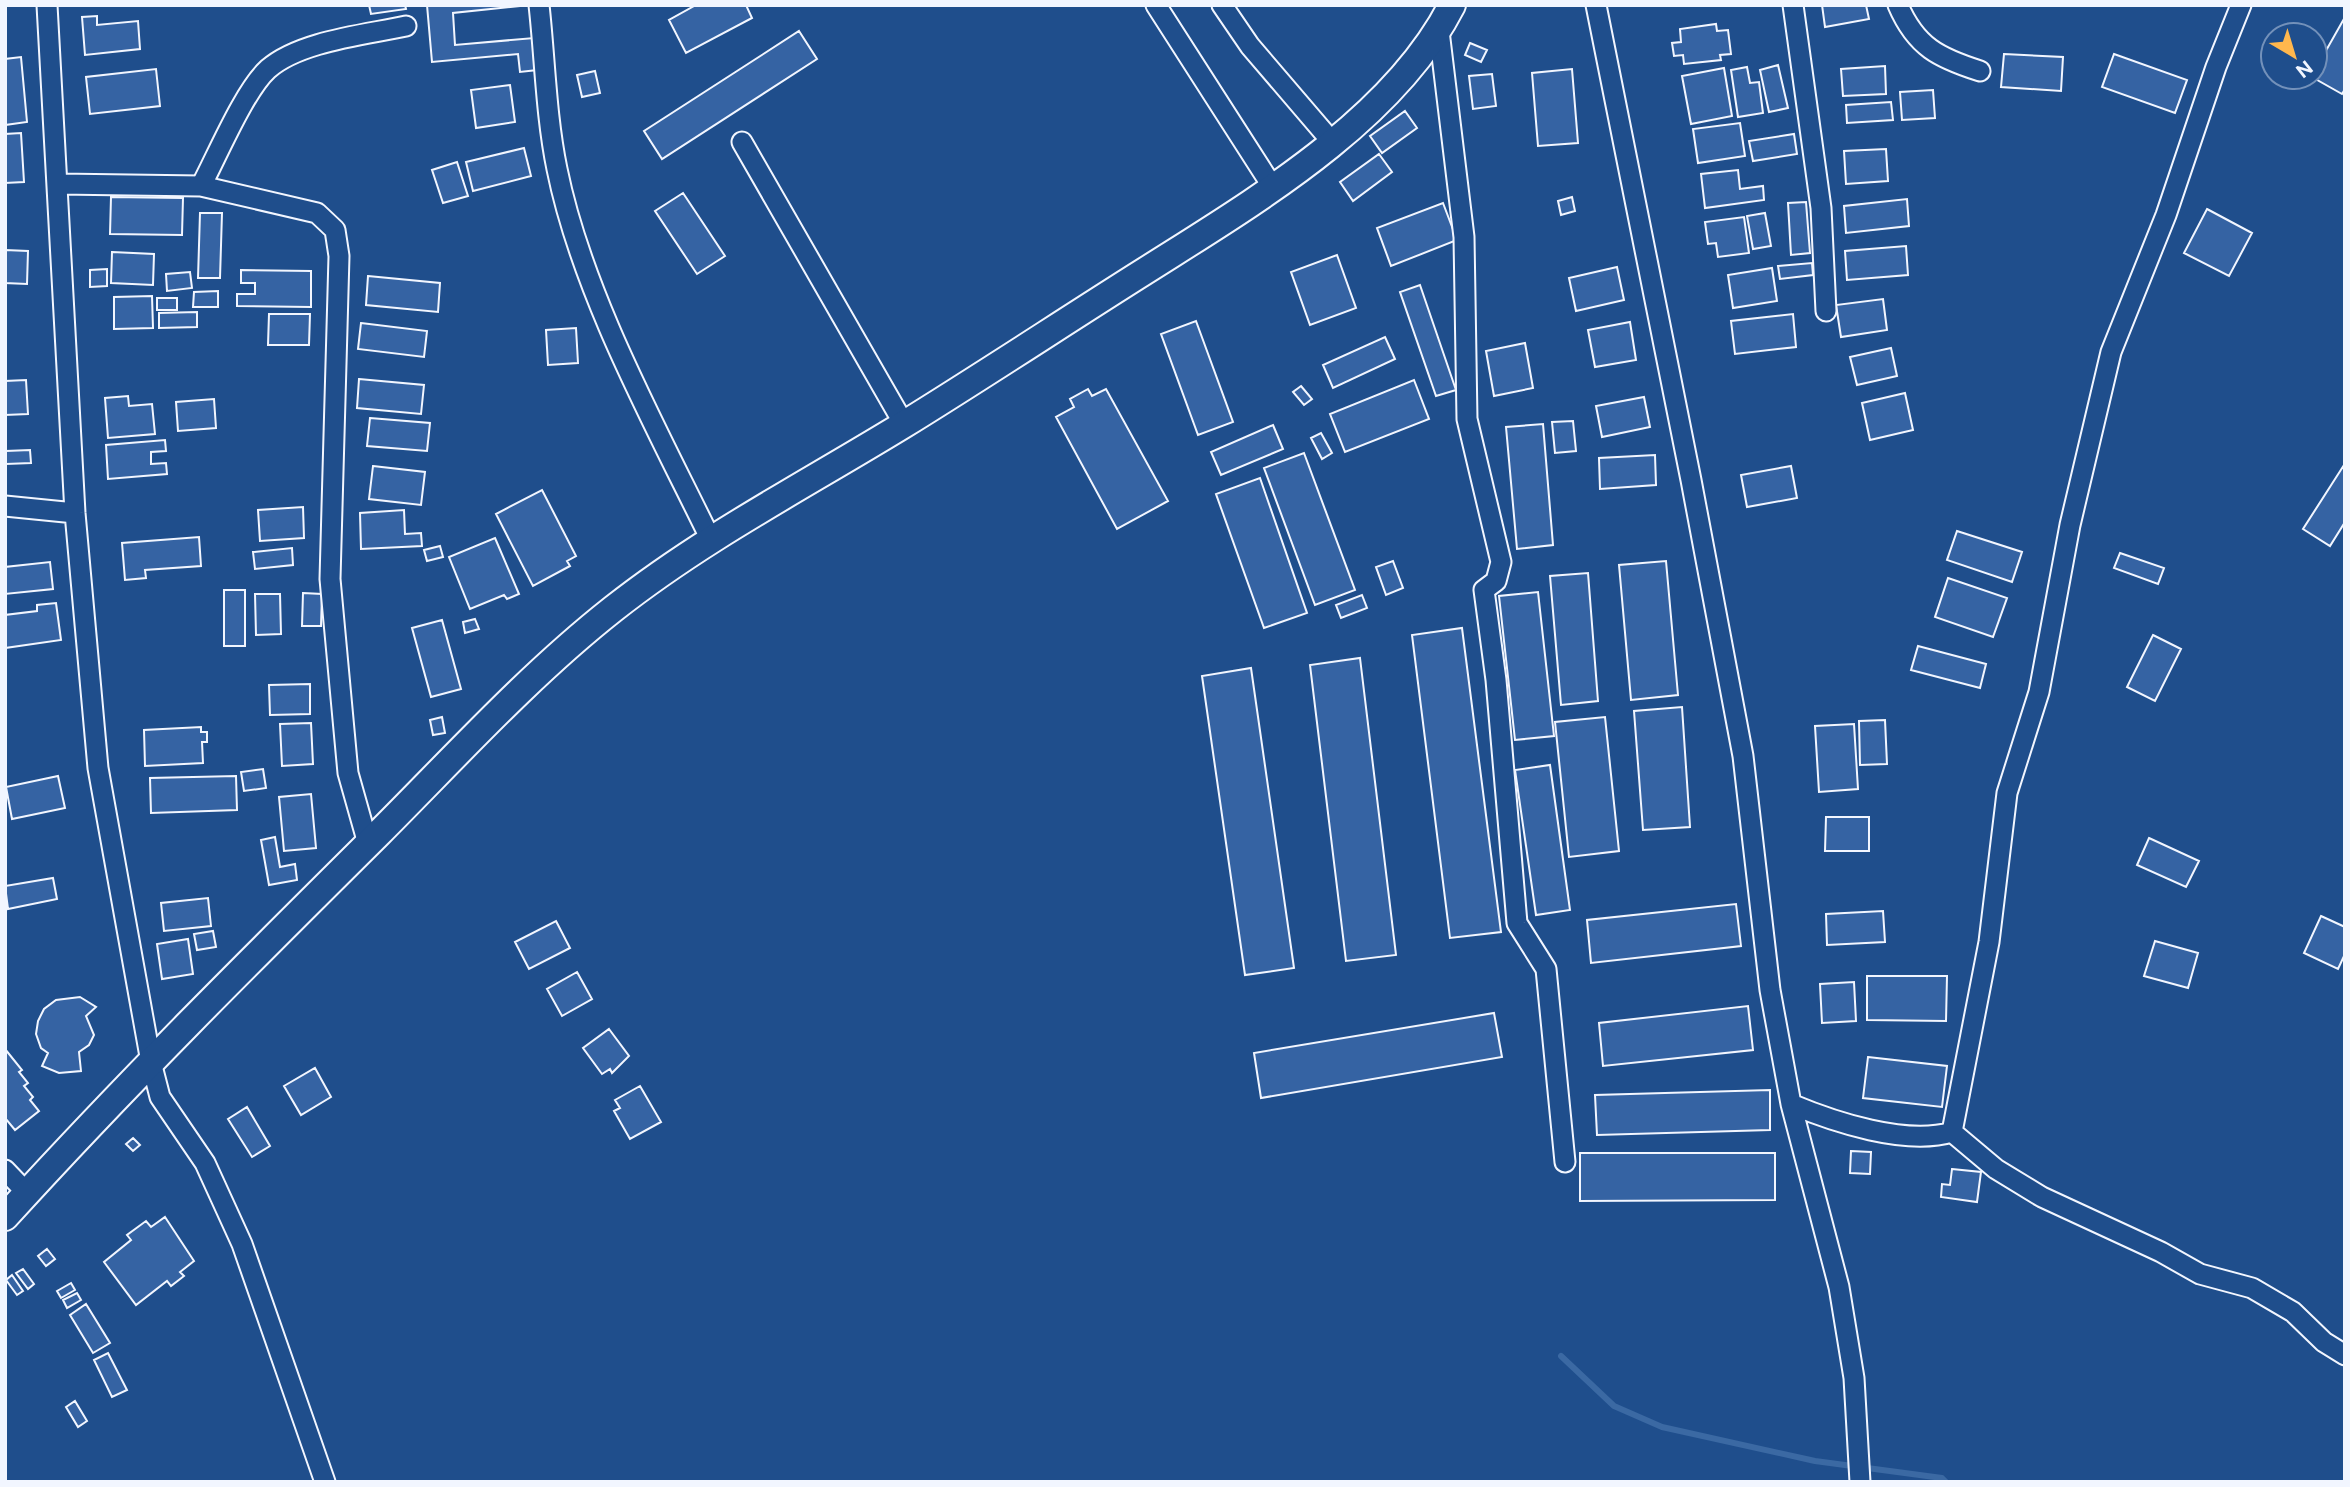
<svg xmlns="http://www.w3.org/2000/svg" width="2350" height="1487" font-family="'Public Sans',sans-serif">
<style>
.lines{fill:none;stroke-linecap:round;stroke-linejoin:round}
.stream{stroke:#3b69a3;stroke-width:6}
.building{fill:#3563a3;stroke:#f2f6ff;stroke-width:2}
.minor-casing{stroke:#f2f6ff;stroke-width:23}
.secondary-casing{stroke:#f2f6ff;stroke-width:30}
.minor{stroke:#1f4e8c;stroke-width:19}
.secondary{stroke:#1f4e8c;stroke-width:26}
</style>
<rect width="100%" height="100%" fill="#1f4e8c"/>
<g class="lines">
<!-- stream -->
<path class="stream" d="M1561,1356L1614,1406L1662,1427L1815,1461L1942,1478L1946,1482"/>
</g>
<!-- building -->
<path class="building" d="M369,5H405L406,9L371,14Z
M427,5H530L453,13L455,45L534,38L537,70L520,72L518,54L432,62Z
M696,5H746L752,18L686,53L669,20Z
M1822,5H1866L1869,19L1825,27Z
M97,16V25L138,21L140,49L85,55L82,17Z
M2345,17V89L2342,94L2312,77H2315V70Z
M1716,24L1717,31L1728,30L1731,54L1720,55L1721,60L1684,64L1683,55L1674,56L1672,43L1681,42L1680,29Z
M799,31L817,59L662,159L644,131Z
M1470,43L1487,50L1481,62L1465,55Z
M2004,54L2063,57L2061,91L2001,87Z
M2114,54L2187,80L2175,113L2102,87Z
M21,57L27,122L5,125V59Z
M1778,65L1788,108L1769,112L1760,70Z
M1885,66L1886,94L1843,96L1841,69Z
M1747,67L1750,83L1759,82L1763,113L1738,117L1731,70Z
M1724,68L1732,116L1691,124L1682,76Z
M156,69L160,106L90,114L86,77Z
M1572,69L1578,143L1538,146L1532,73Z
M595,71L600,93L582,97L577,75Z
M1492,74L1496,106L1473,109L1469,76Z
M510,85L515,122L476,128L471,90Z
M1933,90L1935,118L1902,120L1900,92Z
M1891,102L1893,120L1847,123L1846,105Z
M1405,111L1417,128L1382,153L1370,136Z
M1740,123L1745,156L1698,163L1693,129Z
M21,133L24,182L5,183V134Z
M1794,134L1797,154L1753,161L1749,141Z
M524,148L531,176L473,191L466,162Z
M1886,149L1888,181L1846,184L1844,151Z
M1379,154L1392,172L1353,201L1340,182Z
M457,162L468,196L443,203L432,170Z
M1738,170L1740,189L1763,186L1764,200L1705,208L1701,174Z
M683,193L725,256L697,274L655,211Z
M111,197L183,198L182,235L110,234Z
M1572,197L1575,211L1561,215L1558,201Z
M1907,199L1909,226L1846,233L1844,206Z
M1806,202L1810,253L1791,255L1788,203Z
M1443,203L1457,240L1391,266L1377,228Z
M2207,209L2252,233L2229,276L2184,253Z
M200,213H222L220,278H198Z
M1765,213L1771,246L1753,249L1747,216Z
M1744,217L1749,253L1718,257L1716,243L1708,244L1705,222Z
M1906,246L1908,275L1847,280L1845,251Z
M5,250L28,251L27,284L5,283Z
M112,252L154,254L153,285L111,283Z
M1337,255L1356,308L1310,325L1291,272Z
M1812,263L1813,275L1780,279L1778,266Z
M1617,267L1624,300L1576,311L1569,278Z
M1772,268L1777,301L1733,308L1728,275Z
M107,269V286L90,287V270Z
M241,270L311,271V307L237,306V294H255V283H241Z
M190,272L192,288L167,291L166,274Z
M368,276L440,283L438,312L366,305Z
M1420,285L1456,390L1436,396L1400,292Z
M218,291V307H193L194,292Z
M152,296L153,328L114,329V297Z
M157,298H177V310H157Z
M1883,299L1887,330L1841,337L1836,305Z
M197,312V327L159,328V313Z
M269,314H310L309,345H268Z
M1793,314L1796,347L1735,354L1731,321Z
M1196,321L1233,422L1198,435L1161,334Z
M1630,322L1636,360L1595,367L1588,330Z
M361,323L427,331L424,357L358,349Z
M576,328L578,363L548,365L546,330Z
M1385,337L1395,359L1333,388L1323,365Z
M1525,343L1533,388L1494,396L1486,351Z
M1891,348L1897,376L1857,385L1850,357Z
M359,379L424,385L421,414L357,408Z
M26,380L28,414L5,415V381Z
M1414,380L1429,419L1345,452L1330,414Z
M1301,386L1312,399L1304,405L1293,392Z
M1088,389L1092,396L1106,389L1168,501L1117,529L1056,417L1074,407L1070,399Z
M1905,393L1913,430L1870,440L1862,403Z
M128,396L129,406L152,404L155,434L108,438L105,398Z
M1644,397L1650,427L1602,437L1596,406Z
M214,399L216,428L178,431L176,402Z
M370,418L430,423L427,451L367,446Z
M1573,421L1576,451L1555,453L1552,422Z
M1543,424L1553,545L1517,549L1506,427Z
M1273,425L1283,449L1221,475L1211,452Z
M1321,433L1332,453L1322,459L1311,438Z
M165,440L166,451L151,452V464L166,463L167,474L108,479L106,445Z
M30,450L31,463L6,464V451Z
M1304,453L1355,590L1315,605L1264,468Z
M1655,455L1656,485L1600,489L1599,458Z
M2344,465L2345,522L2330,546L2303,529Z
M373,466L425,472L421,505L369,499Z
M1791,466L1797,498L1747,507L1741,475Z
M1260,478L1307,613L1264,628L1216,494Z
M542,490L576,556L567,561L570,566L533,586L496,514Z
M303,507L304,538L260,541L258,510Z
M404,510L405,534L421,533L422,546L361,549L360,513Z
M1957,531L2022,552L2012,582L1947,560Z
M199,537L201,566L145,570L146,578L125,580L122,543Z
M495,538L519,594L507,599L504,595L470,609L449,557Z
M440,546L443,557L427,561L424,550Z
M292,548L293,565L255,569L253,552Z
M2120,553L2164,568L2158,584L2114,568Z
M1393,561L1403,588L1386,595L1376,567Z
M1666,561L1678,695L1631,700L1619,565Z
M50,562L53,589L5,594V567Z
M1588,573L1598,701L1561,705L1550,576Z
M1948,578L2007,598L1993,637L1935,617Z
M224,590H245V646H224Z
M1538,592L1554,736L1515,740L1499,596Z
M303,593L322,594L321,626H302Z
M255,594H280L281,634L256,635Z
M1362,595L1367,608L1341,618L1336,605Z
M56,603L61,640L5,648V615L37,611V605Z
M475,619L479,629L465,633L463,622Z
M442,620L461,689L431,697L412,628Z
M1462,628L1501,932L1450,938L1412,635Z
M2153,635L2181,649L2155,701L2127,687Z
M1918,646L1986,664L1980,688L1911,670Z
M1360,658L1396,955L1346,961L1310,665Z
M1251,668L1294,968L1245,975L1202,676Z
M310,684V714L270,715L269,685Z
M1682,707L1690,827L1643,830L1634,711Z
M442,717L445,733L433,735L430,720Z
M1605,717L1619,851L1569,857L1555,722Z
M1885,720L1887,764L1860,765L1859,721Z
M311,723L313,764L282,766L280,724Z
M1854,724L1858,789L1819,792L1815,726Z
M201,727V732H207V742H202L203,763L145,766L144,730Z
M1550,765L1570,910L1536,915L1515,770Z
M263,769L266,788L244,791L241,772Z
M58,776L65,808L12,819L6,787Z
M236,776L237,810L151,813L150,778Z
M311,794L316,848L284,851L279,797Z
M1826,817H1869V851H1825Z
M275,837L280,867L295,864L297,880L269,885L261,840Z
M2149,838L2199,861L2186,887L2137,865Z
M53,878L57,899L8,909L5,886Z
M208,898L211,926L164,931L161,903Z
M1736,904L1741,946L1591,963L1587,920Z
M1883,911L1885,942L1827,945L1826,914Z
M2321,916L2345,927V954L2338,969L2304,953Z
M556,921L570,948L529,969L515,942Z
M213,931L216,947L197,950L194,934Z
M188,939L193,974L162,979L157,944Z
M2155,941L2198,953L2188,988L2144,976Z
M577,972L592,999L562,1016L547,989Z
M1867,976H1947L1946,1021L1867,1020Z
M1854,982L1856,1021L1822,1023L1820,984Z
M80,997L96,1007L86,1016L94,1035L89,1045L79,1052L81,1071L59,1073L42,1066L48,1053L41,1048L36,1034L38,1021L44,1009L56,1000Z
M1748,1006L1753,1050L1603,1066L1599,1023Z
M1494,1013L1502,1057L1261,1098L1254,1053Z
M609,1029L629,1056L612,1073L610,1069L602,1074L583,1048Z
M5,1049L22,1070L19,1072L28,1083L24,1086L33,1097L30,1100L39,1111L15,1130L5,1118Z
M1868,1057L1947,1066L1942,1107L1863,1098Z
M315,1068L331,1097L301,1115L284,1086Z
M640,1086L661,1122L630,1139L614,1111L620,1108L615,1100Z
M1770,1090V1130L1597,1135L1595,1095Z
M247,1107L270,1146L252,1157L228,1119Z
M133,1138L140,1145L133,1151L126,1144Z
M1851,1151L1871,1152L1870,1174L1850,1173Z
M1580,1153H1775V1200L1580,1201Z
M1952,1169L1981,1172L1977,1202L1941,1197L1942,1184L1950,1185Z
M165,1217L194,1261L180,1272L184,1276L171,1286L167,1281L136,1305L104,1262L131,1240L127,1235L146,1221L151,1227Z
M47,1249L55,1259L46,1266L38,1256Z
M23,1269L34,1284L28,1289L16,1273Z
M12,1275L23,1291L17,1295L6,1280Z
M71,1283L75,1290L61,1298L57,1291Z
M77,1293L81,1300L67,1308L63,1300Z
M86,1304L110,1343L93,1353L70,1315Z
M108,1353L127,1390L112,1397L94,1360Z
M75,1401L87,1421L78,1427L66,1407Z"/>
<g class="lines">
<defs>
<path id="minor" d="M47,5L75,513L98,768L151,1062L160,1097L205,1163L242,1244L325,1482
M539,5C545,59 546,116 557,169C582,293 655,425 711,540
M1156,5L1274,189
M1222,5L1250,46L1333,143
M1596,5L1691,480L1743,756L1770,990L1791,1104L1839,1287L1854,1378L1860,1482
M1793,5L1821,208L1826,311
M1898,5C1916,47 1939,58 1980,71
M1439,31L1464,237L1467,419L1501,562L1496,581L1484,590L1496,680L1517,923L1546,969L1565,1162
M742,142L904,424
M59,184L201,186L317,213L335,230L339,256L330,579L348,773L368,844
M201,186C217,156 244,91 268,69C300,41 365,35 406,26
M5,506L75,513
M1791,1104C1834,1122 1906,1146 1952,1132L1989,942L2007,793L2039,692L2070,525L2111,352L2166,215L2216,67L2241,5
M1952,1132L1996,1169L2042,1197L2161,1252L2200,1274L2252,1288L2293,1312L2324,1342L2345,1355
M5,1170L27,1193"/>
<path id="secondary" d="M5,1217C125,1085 252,959 378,834C454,758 528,676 613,609C703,538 805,485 903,425C984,375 1064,322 1145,271C1252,203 1393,121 1452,5"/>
</defs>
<!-- minor casing -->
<use href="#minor" class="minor-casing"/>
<!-- secondary casing -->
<use href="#secondary" class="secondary-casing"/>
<!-- minor -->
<use href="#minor" class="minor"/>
<!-- secondary -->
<use href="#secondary" class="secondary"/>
</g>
<!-- border -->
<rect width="2350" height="1487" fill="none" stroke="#f2f6ff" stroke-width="14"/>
<!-- north arrow -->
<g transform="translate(2294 56) rotate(142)"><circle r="33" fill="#1f4e8c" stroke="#7391ba" stroke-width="2"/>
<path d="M0-5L12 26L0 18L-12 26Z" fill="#ffb74d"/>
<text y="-10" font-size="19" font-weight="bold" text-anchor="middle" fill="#f2f6ff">N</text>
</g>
</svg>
